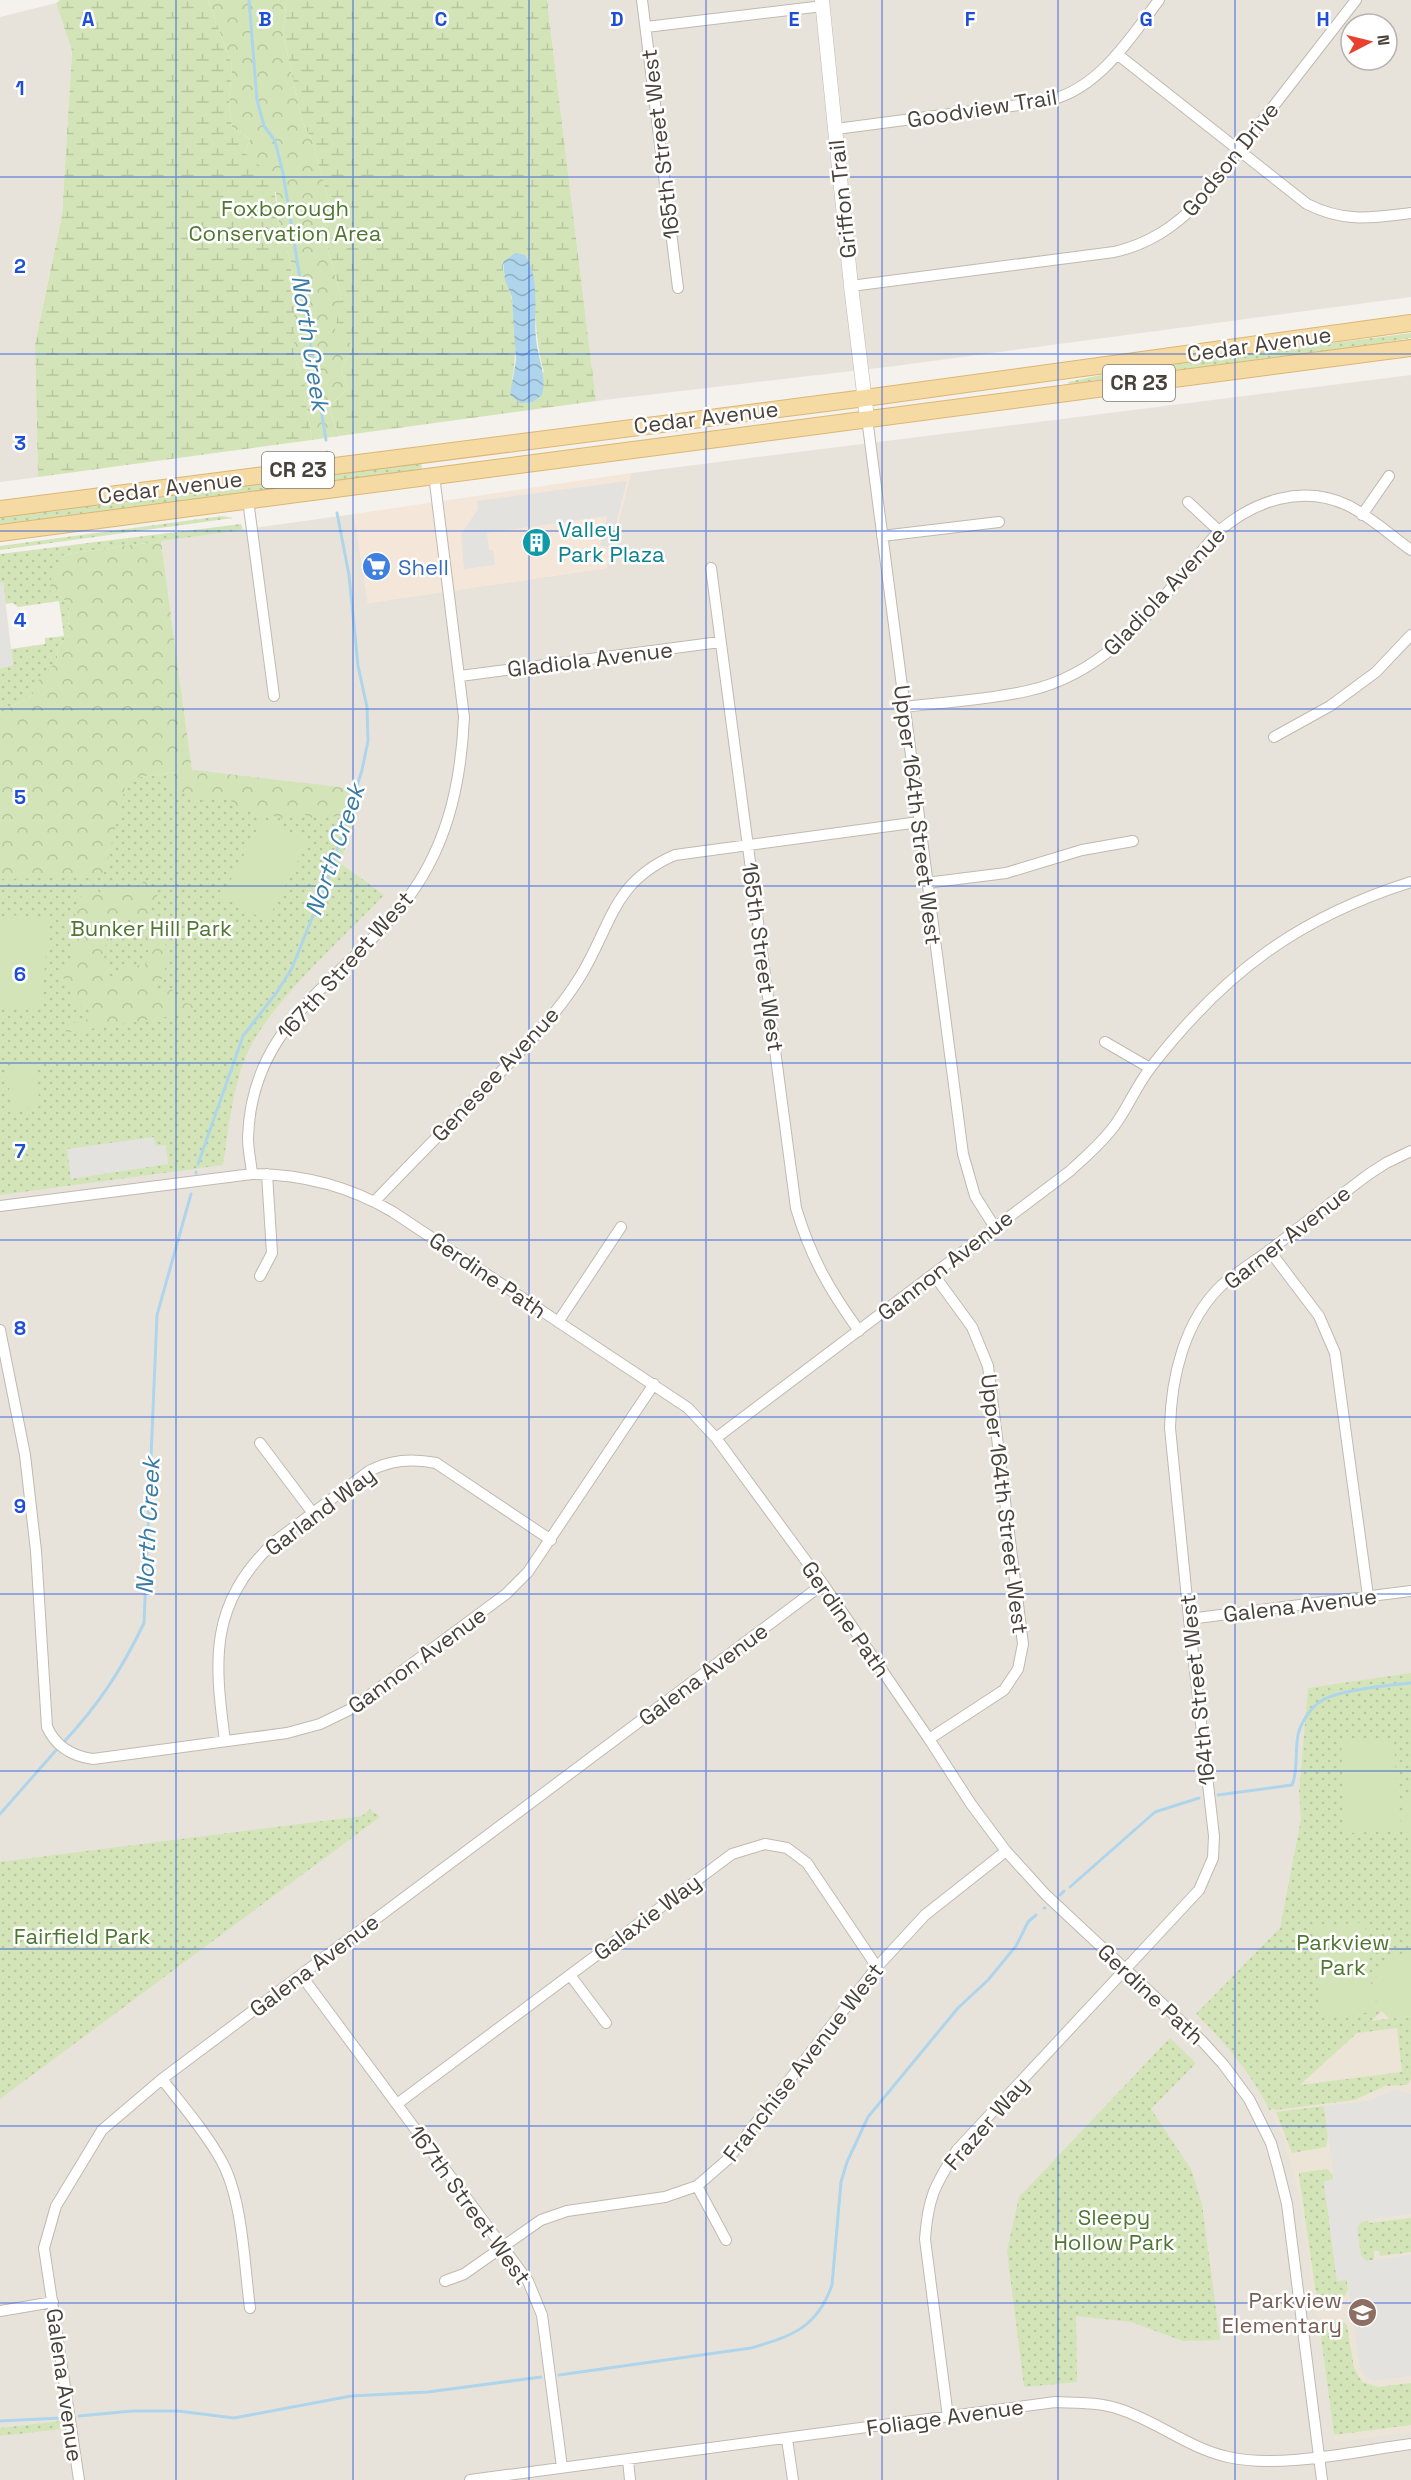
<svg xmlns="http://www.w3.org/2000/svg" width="1411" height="2480" font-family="'Space Grotesk',sans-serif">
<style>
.residential{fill:#e8e3da;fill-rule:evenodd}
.commercial{fill:#f4e7d9}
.education{fill:#ece5d7}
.grass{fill:url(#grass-dots);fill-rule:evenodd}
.forest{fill:url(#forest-crowns);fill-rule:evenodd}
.wetland{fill:url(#wetland-marsh);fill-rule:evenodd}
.pitch{fill:#d3e5b8}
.parking{fill:#e4e2df}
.water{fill:url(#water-waves)}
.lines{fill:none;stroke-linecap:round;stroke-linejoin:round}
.stream{stroke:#aed5eb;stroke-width:3}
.minor-casing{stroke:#c0b9af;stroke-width:12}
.tertiary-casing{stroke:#c0b9af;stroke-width:15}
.primary-casing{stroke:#dbb773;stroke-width:18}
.minor{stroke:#fff;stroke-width:10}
.tertiary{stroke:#fff;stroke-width:14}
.primary{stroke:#f6daa3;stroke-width:16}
.grid{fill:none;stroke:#1d4ed8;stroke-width:1.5;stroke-opacity:0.55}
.labels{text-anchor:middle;stroke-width:5;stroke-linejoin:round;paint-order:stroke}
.shield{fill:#fff;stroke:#807b75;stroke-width:1.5}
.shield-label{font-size:21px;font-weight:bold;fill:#49423a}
.street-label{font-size:22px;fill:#49423a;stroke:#fff}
.park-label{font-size:22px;fill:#4f7731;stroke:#fff}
.culture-label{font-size:22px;fill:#0d838f;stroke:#fff;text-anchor:start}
.shop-label{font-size:22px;fill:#366cbe;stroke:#fff;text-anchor:start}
.education-label{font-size:22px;fill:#785e54;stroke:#fff;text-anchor:end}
.water-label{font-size:24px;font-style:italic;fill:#387ca5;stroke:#fff}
.grid-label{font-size:20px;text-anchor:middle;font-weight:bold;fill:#1d4ed8;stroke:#fff;stroke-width:5;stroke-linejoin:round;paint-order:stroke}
</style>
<defs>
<pattern id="grass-dots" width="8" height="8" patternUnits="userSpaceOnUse" patternTransform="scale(1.5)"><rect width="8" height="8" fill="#d3e5b8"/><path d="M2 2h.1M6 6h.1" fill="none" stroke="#b7c69f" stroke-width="1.8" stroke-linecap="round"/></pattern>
<pattern id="forest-crowns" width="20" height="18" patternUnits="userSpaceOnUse" patternTransform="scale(1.5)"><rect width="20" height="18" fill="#d3e5b8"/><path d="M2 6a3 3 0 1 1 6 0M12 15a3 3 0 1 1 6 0" fill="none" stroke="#b7c69f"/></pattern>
<pattern id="wetland-marsh" width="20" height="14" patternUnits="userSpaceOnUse" patternTransform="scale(1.5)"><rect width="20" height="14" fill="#d3e5b8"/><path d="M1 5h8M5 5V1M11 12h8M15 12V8" fill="none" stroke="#b7c69f"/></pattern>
<pattern id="water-waves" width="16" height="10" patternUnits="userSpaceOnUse" patternTransform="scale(1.5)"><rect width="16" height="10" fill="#aed5eb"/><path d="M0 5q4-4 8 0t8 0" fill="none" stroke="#90aebf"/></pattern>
</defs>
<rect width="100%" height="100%" fill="#f5f1ec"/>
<!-- residential -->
<path class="residential" d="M547,0H1411V297L895,366L596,401ZM1351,24H1387V60H1351Z
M56,3L72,51L62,215L35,344L38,477L0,482V17Z
M1411,375V2480H0V796L192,770L161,541L354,514L368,603L606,568L631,473Z"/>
<!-- commercial -->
<path class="commercial" d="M631,473L607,568L368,603L354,514Z"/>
<!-- education -->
<path class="education" d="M1406,1989H1411V2432L1335,2442L1299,2194L1284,2138L1270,2111Z"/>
<!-- grass -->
<path class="grass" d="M1411,333V338L1382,343L1069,384L1068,382L1125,370Z
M421,462L422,469L0,525V517Z
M222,516L233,518L0,550V546Z
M241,524L243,530L73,553L62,556L52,593L61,597L69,604L68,635L58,647L57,661L33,695L0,713V668L13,665L11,649L45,644V638L64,636L59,601L18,607L13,603L5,604L3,582H0V554Z
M192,770L364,790L340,863L384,895C344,937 270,1002 247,1054C232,1088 229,1129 223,1165L0,1195V796Z
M1411,1673V1989H1406L1371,2021L1411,2016V2079L1407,2085L1385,2086L1354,2100L1275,2110L1274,2108L1270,2111C1251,2073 1226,2044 1196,2014L1280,1928L1301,1819L1299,1792L1308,1688ZM1397,2028L1402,2072L1300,2085L1357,2033Z
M370,1809L380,1817L0,2099V1862L362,1816Z
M1170,2038L1196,2063L1151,2109L1191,2169L1202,2204L1220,2340L1183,2341L1131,2322L1076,2316L1077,2382L1024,2387L1007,2251L1019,2197Z
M1324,2106L1328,2138L1326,2147L1292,2153L1276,2112Z
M1327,2169L1333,2175V2180L1324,2182L1337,2280H1347L1348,2290L1344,2297L1317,2301L1299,2176V2173Z
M1411,2218V2252L1380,2256L1379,2251H1374V2260L1366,2261L1361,2257L1357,2227L1361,2222L1368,2220L1369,2223Z
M1341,2320L1347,2325L1354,2368L1362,2382L1378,2387L1411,2383V2425L1334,2435L1319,2323Z
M60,2421L62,2429L0,2436V2428Z"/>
<!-- forest -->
<path class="forest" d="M208,0H289L286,4L283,33L302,121L312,140L330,206L326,243L341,296L336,330L353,346L341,371L348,388L329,407L339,436L312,440L305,396V383L294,356V290L290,259L279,226L276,193L245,153L250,139L232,127L229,103L232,65Z
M161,541L192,770L353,789L343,818L318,814L312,818L305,815H291L288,819L277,818L271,814L256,816L250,810L243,812L232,803L229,796L216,799L213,796L206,797L205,801L192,798L191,792L186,791L180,794V798L172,797L173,791L169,784L176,772L127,779L105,871L94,877L0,879V713L33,695L32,687L57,661L58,647L68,635L69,604L61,597L51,593C48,578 55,569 62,556L73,553Z
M145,881L158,894L149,914L160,922L168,933L165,944L168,949L164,975L156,988L165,992L171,989L186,1003L198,1006L190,1013L65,1033L69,1024L88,1019L94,1010L84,1008L70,999L72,985L59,975C75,955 76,954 69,930C79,915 74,894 92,884L100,893L112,884L130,890ZM124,919C129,919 134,919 138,922C146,929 149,950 149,960L144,965H127L113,977L108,975L103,951L116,923Z"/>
<!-- wetland -->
<path class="wetland" d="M60,0H208L232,65L229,103L232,127L250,139L245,153L273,177L279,226L290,259L294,290V356L305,383V396L312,440L38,477L35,344L62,215L72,51L56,3Z
M289,0H547L596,401L339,436L329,407L348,388L341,371L353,346L335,330L341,296L326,243L330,206L312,140L302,121L283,33L286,4ZM529,260C537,299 533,334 544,372L512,380C517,354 516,325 512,299C510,286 502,276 503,262Z"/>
<!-- pitch -->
<path class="pitch" d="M263,818L308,841L267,921L222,897Z
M11,915L49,919L42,1002L34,1009L0,1007V918Z
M34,1062L40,1106L12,1110L6,1066Z
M1394,1739L1399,1831L1345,1833L1341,1742Z
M1411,1792V1842C1393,1827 1401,1809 1411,1792Z
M1365,1922L1374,2012L1321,2017L1313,1927Z
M1411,1951V2016L1390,2019C1360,1995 1375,1957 1411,1951Z"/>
<!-- parking -->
<path class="parking" d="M627,481L610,548L600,545L607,516L487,533L489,550H493L495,565L464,569L461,534L478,509L477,501Z
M0,582H3L13,665L0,668Z
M154,1137L156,1146L166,1145L168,1164L71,1179L67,1149Z
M1395,2090L1411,2094V2214L1364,2220L1357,2227L1360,2253L1366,2261L1411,2255V2376L1374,2381L1366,2378L1360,2368L1347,2280L1337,2281L1324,2181L1334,2179L1324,2106L1367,2101Z"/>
<!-- water -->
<path class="water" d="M515,253L525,255C541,278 533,312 536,339C538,359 547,375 542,395L533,402L520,403L510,395L516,360L512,297L505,280L503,262Z"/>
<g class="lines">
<!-- stream -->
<path class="stream" d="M249,0L257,100L264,126L275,141L283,173L326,440
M327,452L328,459
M198,1164L243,1036L277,992L292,968L330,873L362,770L368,741L367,707L358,666L349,575L337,513
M196,1173V1172
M63,1743C99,1704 121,1671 144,1623L157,1315L191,1194
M1218,1795L1292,1785C1298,1773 1295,1749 1298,1735C1300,1724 1311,1707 1321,1701C1337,1690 1390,1685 1411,1683
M0,1814L58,1748
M1070,1887L1155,1812L1199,1798
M1060,1895L1064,1891
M1044,1908H1045
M559,2375L751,2348C792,2336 817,2328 832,2285L841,2182L847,2162L868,2117L958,2008L988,1980L1016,1946L1028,1922L1036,1915
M79,2416L132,2411H178L234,2418L351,2396L428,2392L541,2377
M0,2421L61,2418"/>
<defs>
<path id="minor" d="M642,0L678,288
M646,27L823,6
M1117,54L1307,204C1345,223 1371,218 1411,213
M836,129L1042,102C1097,92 1127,42 1159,0
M851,286L1114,252C1149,244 1174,227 1199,202L1356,0
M867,418L963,1154L975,1196L994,1226
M248,500L274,696
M1188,502L1219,531
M1362,515L1389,476
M882,536L999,522
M711,568L796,1208C811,1258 829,1289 859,1331
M460,676L720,642
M904,707C944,702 987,700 1027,691C1115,672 1163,595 1219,531C1254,501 1302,484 1347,505C1370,516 1390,535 1411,550
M1274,737L1330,706L1376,672L1411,635
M926,883L1006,873L1082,850L1133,841
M1105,1042L1150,1068
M252,1174C251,1162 248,1150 248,1138C251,1025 337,985 400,908C446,853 461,786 464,717L434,475
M375,1201C412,1162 451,1123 489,1084C522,1050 555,1017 580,977C612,925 612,882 675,855L919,822
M0,1206L252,1174C304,1174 349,1186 393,1212L688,1408L716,1438L823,1584L929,1739L971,1804L1006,1851L1046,1895L1202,2041L1223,2064L1249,2099L1271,2143L1278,2168L1287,2204L1322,2480
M1269,1250L1319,1316L1335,1353L1368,1596
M260,1276L272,1253L267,1174
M558,1322L621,1227
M0,1330L25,1455L36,1551L47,1727C56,1747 72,1756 93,1759L287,1733L320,1724L351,1709L506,1594L528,1572L654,1384
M716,1438L1070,1171C1085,1157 1102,1143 1115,1125C1128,1107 1137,1085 1151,1067C1224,973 1297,918 1411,882
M260,1443L312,1512
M1189,1619L1411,1591
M929,1739L1004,1690L1018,1669L1023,1644L988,1366L972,1327L934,1275
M225,1741C214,1658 209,1605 274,1542L369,1471C391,1460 411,1458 436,1463L551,1540
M301,1975L528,2281L542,2315L562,2467
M570,1975L606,2023
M162,2079C182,2105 205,2131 221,2160C243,2199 244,2264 250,2308
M397,2104L732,1854L765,1844L787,1848L807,1863L877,1967
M697,2186L726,2240
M445,2281L464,2274L541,2220L567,2211L665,2197L697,2186L728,2159L877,1967L925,1915L1006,1851
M0,2311L53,2302
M948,2417L925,2239C928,2197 935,2185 957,2150L1199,1890L1213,1858L1214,1836L1189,1619L1170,1428C1171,1378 1184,1321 1222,1285C1238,1271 1257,1260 1274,1247C1305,1223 1337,1198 1369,1174L1386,1163L1411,1151
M787,2439L793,2480
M628,2460L630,2480
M79,2480L44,2248L56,2206L102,2130L162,2079L823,1584
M470,2480L1055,2402C1075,2403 1099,2402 1119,2409C1157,2421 1188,2448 1228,2457C1280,2469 1357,2451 1411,2444"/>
<path id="tertiary" d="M822,0L851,286L867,418"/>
<path id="primary" d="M0,509L865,398L1411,323
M0,533L1411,348"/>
</defs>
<!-- minor casing -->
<use href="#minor" class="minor-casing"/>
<!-- tertiary casing -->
<use href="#tertiary" class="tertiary-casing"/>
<!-- primary casing -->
<use href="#primary" class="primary-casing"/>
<!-- minor -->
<use href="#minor" class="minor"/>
<!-- tertiary -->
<use href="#tertiary" class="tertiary"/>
<!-- primary -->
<use href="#primary" class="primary"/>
</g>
<!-- grid -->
<path class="grid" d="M176,0V2480M353,0V2480M529,0V2480M706,0V2480M882,0V2480M1058,0V2480M1235,0V2480M0,177H1411M0,354H1411M0,531H1411M0,709H1411M0,886H1411M0,1063H1411M0,1240H1411M0,1417H1411M0,1594H1411M0,1771H1411M0,1949H1411M0,2126H1411M0,2303H1411"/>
<!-- icons -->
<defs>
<symbol id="building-disc" viewBox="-11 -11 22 22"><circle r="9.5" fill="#0f9aa8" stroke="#fff"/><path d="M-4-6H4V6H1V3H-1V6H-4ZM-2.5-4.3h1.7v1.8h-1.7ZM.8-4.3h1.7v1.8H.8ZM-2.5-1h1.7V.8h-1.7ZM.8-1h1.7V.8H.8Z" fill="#fff"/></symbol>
<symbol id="supermarket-disc" viewBox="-11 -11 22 22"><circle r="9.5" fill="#3f7fe0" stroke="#fff"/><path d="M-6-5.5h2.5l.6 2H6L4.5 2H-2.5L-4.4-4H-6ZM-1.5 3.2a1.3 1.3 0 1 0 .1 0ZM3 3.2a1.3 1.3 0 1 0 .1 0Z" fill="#fff"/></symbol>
<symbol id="school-disc" viewBox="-11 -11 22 22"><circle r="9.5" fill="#8d6e63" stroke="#fff"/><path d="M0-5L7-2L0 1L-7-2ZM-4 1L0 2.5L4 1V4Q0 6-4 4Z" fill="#fff"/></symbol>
</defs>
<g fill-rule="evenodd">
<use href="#building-disc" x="520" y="526" width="33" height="33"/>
<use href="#supermarket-disc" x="360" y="550" width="33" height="33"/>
<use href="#school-disc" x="1346" y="2296" width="33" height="33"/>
</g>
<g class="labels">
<!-- shield labels -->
<g class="shield">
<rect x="1103" y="365" width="72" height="36" rx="4.5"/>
<rect x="262" y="452" width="72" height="36" rx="4.5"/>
</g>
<g class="shield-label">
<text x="1139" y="390">CR 23</text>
<text x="298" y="477">CR 23</text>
</g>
<!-- street labels -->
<g class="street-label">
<text transform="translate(982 108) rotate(-9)" y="8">Goodview Trail</text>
<text transform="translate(660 144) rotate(-97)" y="8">165th Street West</text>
<text transform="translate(1230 159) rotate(-51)" y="8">Godson Drive</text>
<text transform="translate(842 199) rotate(-96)" y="8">Griffon Trail</text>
<text transform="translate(1259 344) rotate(-8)" y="8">Cedar Avenue</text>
<text transform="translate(706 417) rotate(-7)" y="8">Cedar Avenue</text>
<text transform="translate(170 487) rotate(-7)" y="8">Cedar Avenue</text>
<text transform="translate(1164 591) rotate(-47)" y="8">Gladiola Avenue</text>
<text transform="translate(590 659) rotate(-7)" y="8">Gladiola Avenue</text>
<text transform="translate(918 815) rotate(83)" y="8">Upper 164th Street West</text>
<text transform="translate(763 957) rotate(82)" y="8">165th Street West</text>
<text transform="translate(345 965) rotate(-48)" y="8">167th Street West</text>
<text transform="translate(495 1074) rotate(-47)" y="8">Genesee Avenue</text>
<text transform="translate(1287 1237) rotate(-38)" y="8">Garner Avenue</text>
<text transform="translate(945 1265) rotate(-38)" y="8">Gannon Avenue</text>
<text transform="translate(488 1275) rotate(34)" y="8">Gerdine Path</text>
<text transform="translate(1005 1504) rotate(83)" y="8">Upper 164th Street West</text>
<text transform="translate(320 1511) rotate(-37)" y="8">Garland Way</text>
<text transform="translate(1300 1605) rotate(-7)" y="8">Galena Avenue</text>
<text transform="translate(846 1619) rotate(55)" y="8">Gerdine Path</text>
<text transform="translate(417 1660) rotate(-36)" y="8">Gannon Avenue</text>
<text transform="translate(703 1674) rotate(-37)" y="8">Galena Avenue</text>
<text transform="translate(1197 1690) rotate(-96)" y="8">164th Street West</text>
<text transform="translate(647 1917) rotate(-37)" y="8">Galaxie Way</text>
<text transform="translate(314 1965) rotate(-37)" y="8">Galena Avenue</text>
<text transform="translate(1151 1994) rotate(43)" y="8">Gerdine Path</text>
<text transform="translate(803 2062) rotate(-52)" y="8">Franchise Avenue West</text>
<text transform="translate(986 2123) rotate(-49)" y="8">Frazer Way</text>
<text transform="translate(470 2205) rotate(54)" y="8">167th Street West</text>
<text transform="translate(65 2385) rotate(82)" y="8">Galena Avenue</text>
<text transform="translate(945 2417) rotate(-8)" y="8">Foliage Avenue</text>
</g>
<!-- park labels -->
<g class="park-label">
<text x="285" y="216">Foxborough<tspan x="285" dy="25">Conservation Area</tspan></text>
<text x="151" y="936">Bunker Hill Park</text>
<text x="82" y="1944">Fairfield Park</text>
<text x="1343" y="1950">Parkview<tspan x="1343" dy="25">Park</tspan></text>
<text x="1114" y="2225">Sleepy<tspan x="1114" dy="25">Hollow Park</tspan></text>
</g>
<!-- culture labels -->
<g class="culture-label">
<text x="558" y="537">Valley<tspan x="558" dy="25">Park Plaza</tspan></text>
</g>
<!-- shop labels -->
<g class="shop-label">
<text x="398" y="575">Shell</text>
</g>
<!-- education labels -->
<g class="education-label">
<text x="1342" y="2308">Parkview<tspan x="1342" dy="25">Elementary</tspan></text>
</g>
<!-- water labels -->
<g class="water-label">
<text transform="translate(310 343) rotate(81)" y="8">North Creek</text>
<text transform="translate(335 850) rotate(-71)" y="8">North Creek</text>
<text transform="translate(148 1526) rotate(-87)" y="8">North Creek</text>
</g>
</g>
<g class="grid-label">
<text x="88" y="26">A</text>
<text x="265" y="26">B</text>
<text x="441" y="26">C</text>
<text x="617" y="26">D</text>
<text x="794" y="26">E</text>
<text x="970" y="26">F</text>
<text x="1146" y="26">G</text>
<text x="1323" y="26">H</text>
<text x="20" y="95">1</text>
<text x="20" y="273">2</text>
<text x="20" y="450">3</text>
<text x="20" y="627">4</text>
<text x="20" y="804">5</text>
<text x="20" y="981">6</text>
<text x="20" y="1158">7</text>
<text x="20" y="1335">8</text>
<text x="20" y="1513">9</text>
</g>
<!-- north arrow -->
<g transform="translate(1369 42) rotate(83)"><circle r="28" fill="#ffffff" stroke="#b6b3b0" stroke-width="1.5"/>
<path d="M0-4.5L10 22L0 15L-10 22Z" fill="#e9412f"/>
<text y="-9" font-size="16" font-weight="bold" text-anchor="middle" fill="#49423a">N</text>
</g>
</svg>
